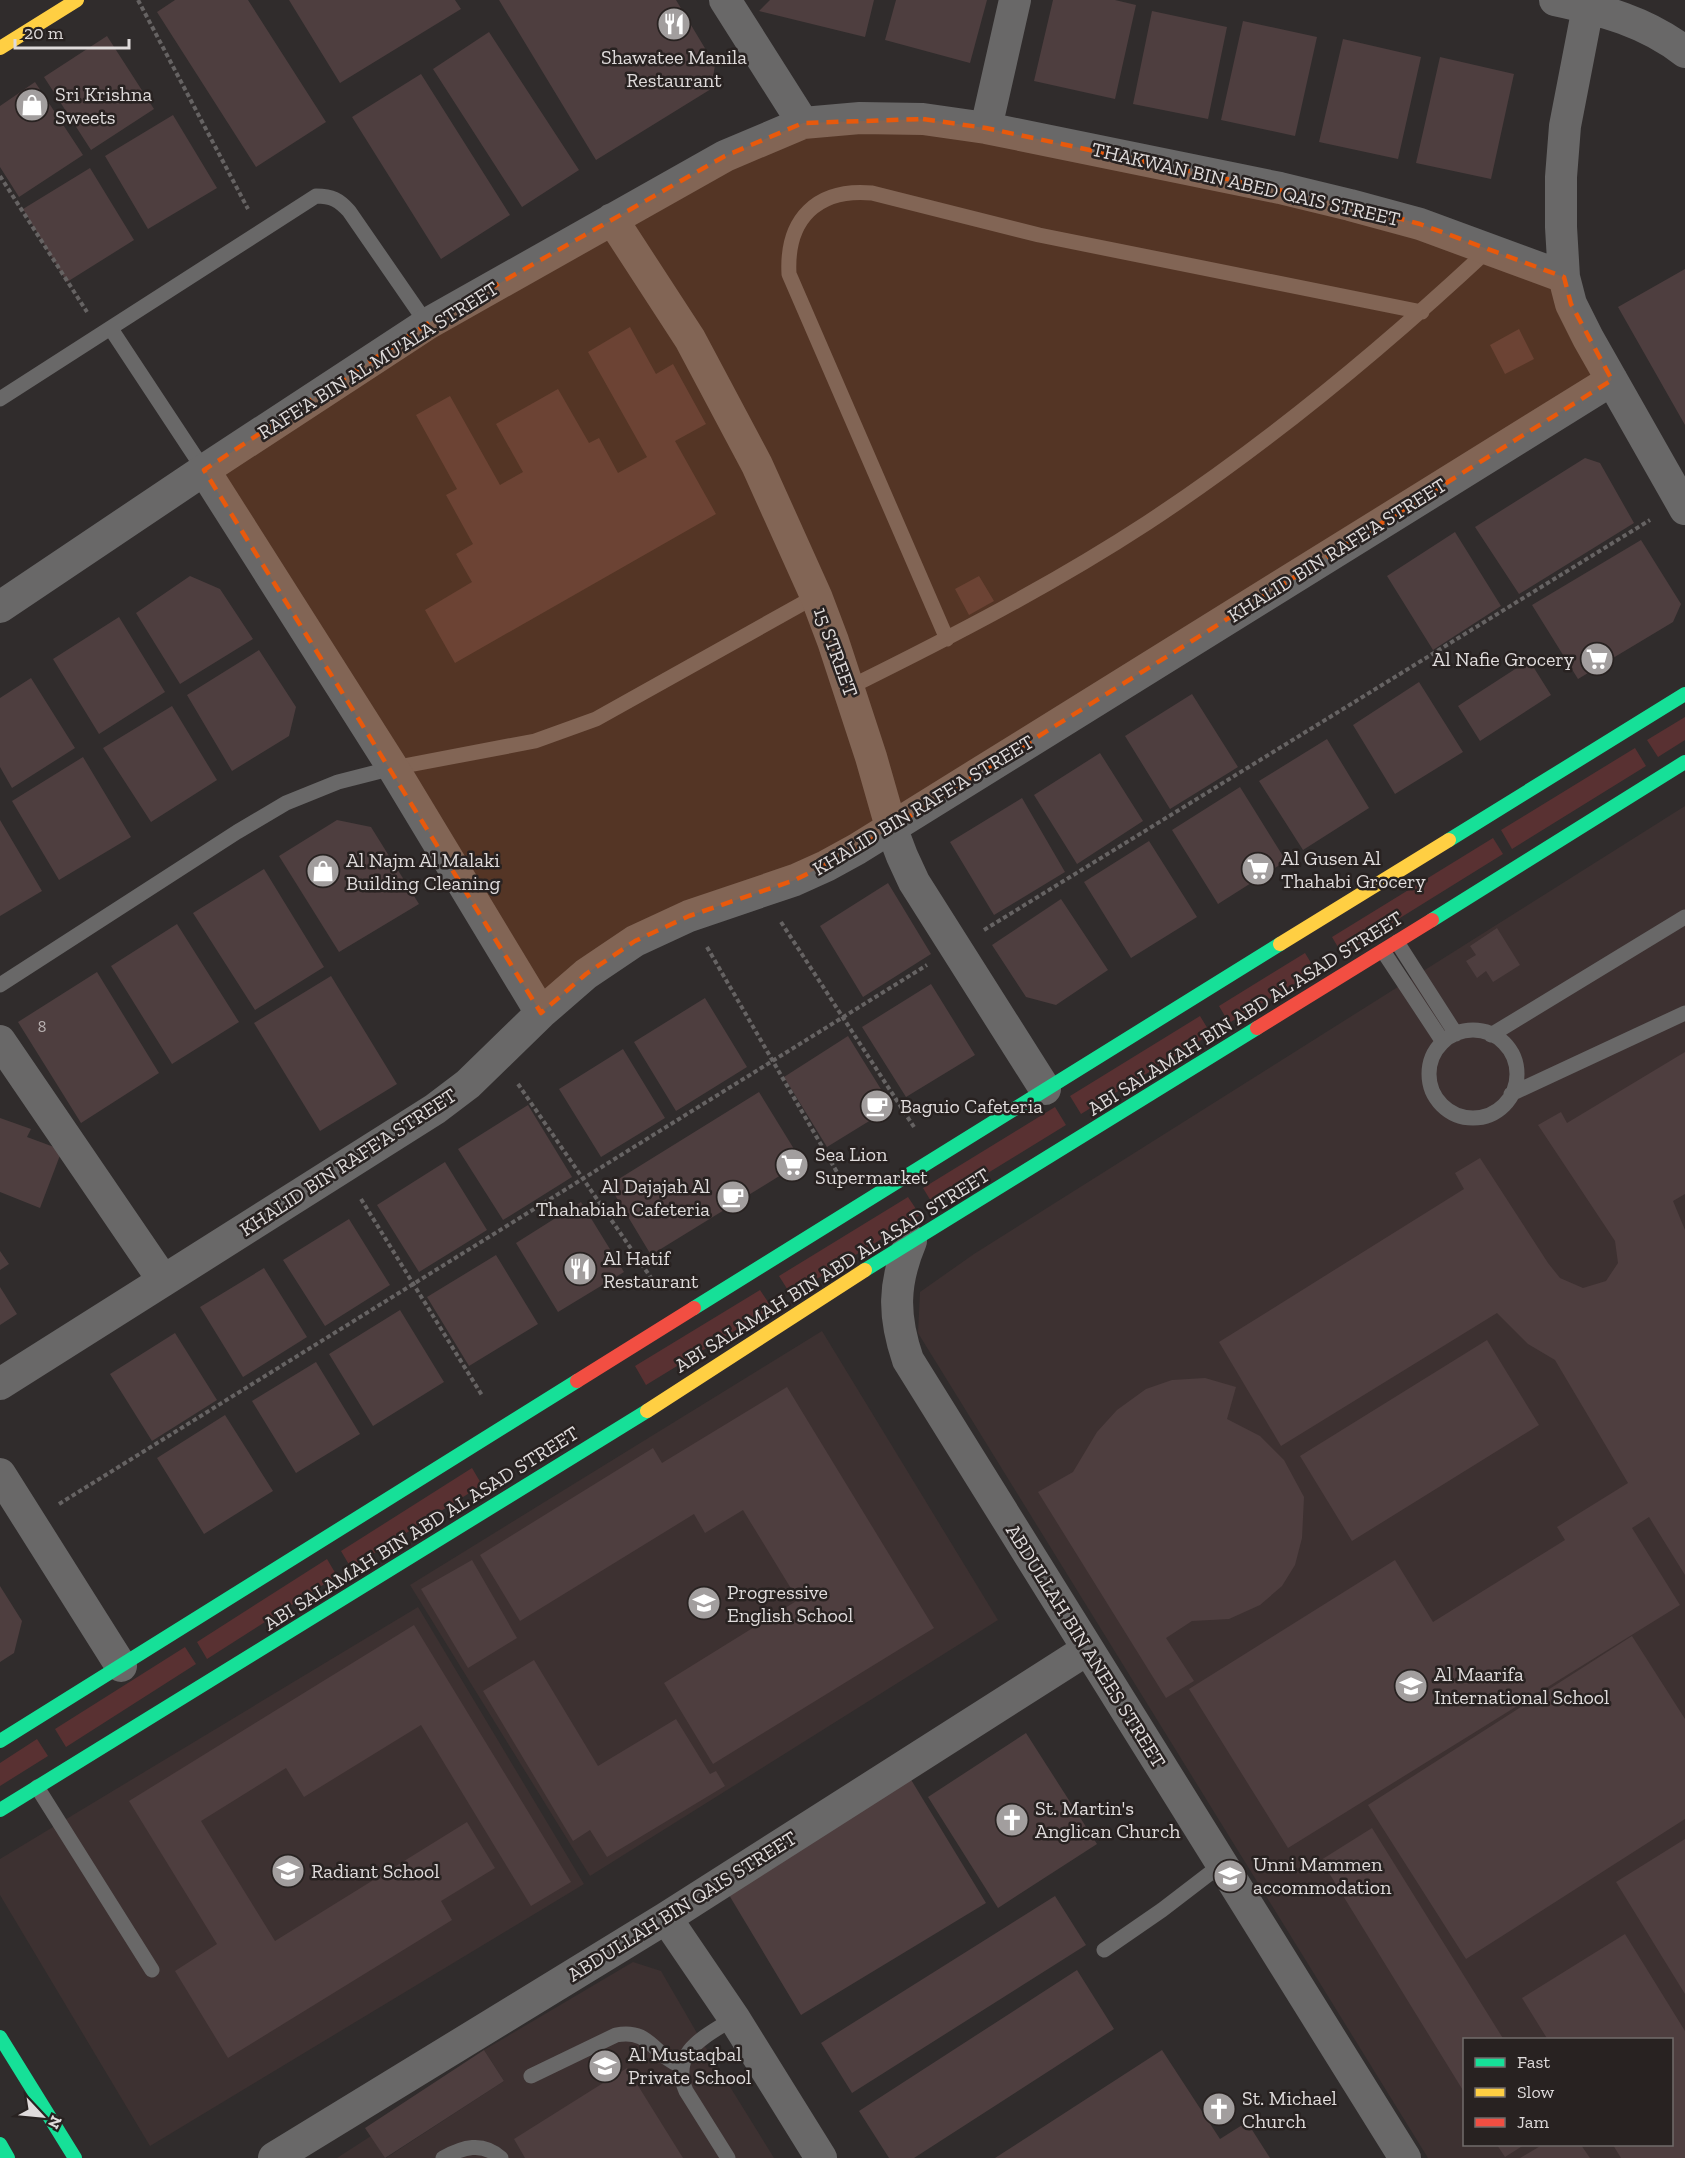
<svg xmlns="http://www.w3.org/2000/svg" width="1685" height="2158" font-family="'Zilla Slab',serif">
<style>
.built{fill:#3d3131;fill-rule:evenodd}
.green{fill:#593132}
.building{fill:#4e3e3f}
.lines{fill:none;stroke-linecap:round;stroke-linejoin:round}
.path{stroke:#666363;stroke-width:4;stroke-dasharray:4.5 3;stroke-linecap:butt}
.lane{stroke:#696868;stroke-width:15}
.street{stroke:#696868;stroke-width:32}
.fast{stroke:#16e098;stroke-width:14}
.slow{stroke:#ffcf43;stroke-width:14}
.jam{stroke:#f24e42;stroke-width:14}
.marked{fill:#e8590c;fill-opacity:0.2;stroke:#e8590c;stroke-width:4.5;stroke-dasharray:12 8;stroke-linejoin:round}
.labels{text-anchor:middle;stroke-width:5;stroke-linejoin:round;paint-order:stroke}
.number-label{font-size:16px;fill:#bbb4b4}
.poi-label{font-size:20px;fill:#dfdbdb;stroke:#282221;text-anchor:start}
.street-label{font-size:20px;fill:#dfdbdb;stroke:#282221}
</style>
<rect width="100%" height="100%" fill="#302c2c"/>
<!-- built -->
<path class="built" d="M1685,806V2158H1428L918,1333L920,1292L974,1254ZM1464,2040H1672V2144H1464Z
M822,1331L998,1620L590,1876L410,1585Z
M418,1607L584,1884L150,2146L0,1895V1859Z
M633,1962L661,1971L701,2040L774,2158H386L504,2081L484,2050Z
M371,2136L385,2158H337Z"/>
<!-- green -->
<path class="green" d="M1685,717V740L1658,757L1647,740Z
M1635,748L1646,766L1512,849L1501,830Z
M1493,838L1503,854L1342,954L1332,937Z
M1305,953L1316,971L1229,1023L1219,1006Z
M1200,1016L1211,1034L1081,1114L1070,1096Z
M1055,1107L1066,1125L934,1206L923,1188Z
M908,1197L920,1215L791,1295L779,1276Z
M760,1290L772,1308L646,1385L635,1366Z
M472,1468L482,1485L351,1568L341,1551Z
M327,1559L337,1576L207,1659L197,1642Z
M185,1647L196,1664L66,1747L55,1729Z
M37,1739L48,1756L0,1786V1763Z"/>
<!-- building -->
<path class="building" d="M175,0H248L326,122L256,167L157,12Z
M289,0H455L461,9L340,83Z
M499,0H676L715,65L711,89L596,160Z
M770,0H874L865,37L759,11Z
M896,0H987L970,63L885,40Z
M1053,0H1115L1136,5L1115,99L1034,81Z
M1152,11L1227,27L1208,119L1133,104Z
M1243,21L1317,37L1295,136L1221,120Z
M489,32L579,170L522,207L433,69Z
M107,36L154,109L91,150L44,77Z
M1343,39L1421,57L1398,159L1319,142Z
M1440,57L1514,74L1491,179L1416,163Z
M421,74L510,215L441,259L352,117Z
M35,82L83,155L19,197L0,167V106Z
M173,115L217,188L148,229L105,156Z
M90,168L134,240L67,282L23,209Z
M1685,269V425L1618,307Z
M630,327L656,374L673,364L706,424L675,441L716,514L455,663L425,610L472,582L456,554L473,544L446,495L457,489L416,415L450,396L500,485L523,472L496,424L558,389L589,443L599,438L618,473L647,457L588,352Z
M1519,329L1534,359L1505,374L1490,345Z
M1585,458L1600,463L1634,523L1519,594L1475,527Z
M1455,532L1501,606L1433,650L1387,576Z
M1641,540L1681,604L1673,622L1578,679L1532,605Z
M190,576L220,589L253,639L180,684L136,613Z
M979,576L994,601L969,615L955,589Z
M119,617L165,692L99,734L53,659Z
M259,650L296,707L289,736L232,771L187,695Z
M1529,660L1551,695L1480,741L1458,706Z
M31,678L75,748L12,788L0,767V698Z
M1419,682L1463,752L1395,794L1353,725Z
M1192,694L1238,767L1170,809L1125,736Z
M172,706L217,780L151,822L103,748Z
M1327,739L1369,808L1303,850L1259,781Z
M1100,753L1143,821L1077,864L1034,795Z
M83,757L131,837L59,880L12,801Z
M1240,787L1286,861L1218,904L1172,830Z
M1022,798L1065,872L994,915L950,842Z
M0,820L42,891L0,916Z
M337,820L371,827L419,904L339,952L279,856Z
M1149,841L1197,917L1131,958L1084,882Z
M264,869L324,967L255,1010L193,913Z
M888,883L931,954L863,997L820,926Z
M1061,899L1108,970L1056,1005L1026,997L992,945Z
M177,924L239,1022L172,1064L111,966Z
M1497,928L1520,965L1493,982L1486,971L1477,978L1466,961L1476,955L1470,946Z
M97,972L159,1073L81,1123L18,1022Z
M331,976L397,1084L320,1131L254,1023Z
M931,984L975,1055L906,1097L862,1027Z
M705,998L747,1067L676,1111L634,1042Z
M848,1036L892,1107L827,1147L784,1077Z
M623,1049L665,1118L601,1157L559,1089Z
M1685,1052V1194L1673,1201L1685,1230V1575L1649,1517L1632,1528L1680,1605L1288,1848L1189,1689L1395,1560L1433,1622L1565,1540L1557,1527L1628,1483L1555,1360L1528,1344L1497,1313L1281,1446L1219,1342L1464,1189L1455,1173L1480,1158L1548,1263L1560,1278L1583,1288L1606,1281L1618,1263L1615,1241L1538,1125L1561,1112L1567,1123Z
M759,1092L802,1162L651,1255L609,1185Z
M528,1105L572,1177L503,1220L458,1149Z
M0,1118L31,1129L27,1137L62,1150L40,1208L0,1192Z
M445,1162L487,1230L419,1272L377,1205Z
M581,1202L624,1272L558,1312L516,1243Z
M349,1219L390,1285L325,1326L283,1260Z
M0,1251L9,1264L0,1270Z
M496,1255L538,1324L469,1366L427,1297Z
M264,1268L307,1337L243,1377L200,1307Z
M0,1287L17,1314L0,1325Z
M400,1310L444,1382L373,1426L329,1354Z
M175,1333L217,1400L152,1441L110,1374Z
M1487,1340L1539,1425L1352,1541L1300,1456Z
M316,1362L360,1434L296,1473L252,1401Z
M1205,1378L1236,1387L1227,1419L1260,1436L1284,1460L1304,1497L1302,1538L1295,1565L1282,1586L1260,1605L1229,1619L1192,1621L1166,1638L1194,1681L1166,1698L1038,1492L1073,1472L1097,1432L1117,1410L1146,1389L1172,1380Z
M787,1387L934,1628L713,1764L664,1683L798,1600L743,1510L705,1533L694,1514L520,1621L480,1555L653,1448L662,1463Z
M225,1415L273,1491L204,1534L157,1458Z
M472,1560L517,1638L468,1668L421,1589Z
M0,1586L22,1621L14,1653L0,1662Z
M414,1625L571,1882L531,1906L421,1725L304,1797L286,1768L201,1821L275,1941L467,1822L495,1868L441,1901L452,1920L228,2058L175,1971L217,1944L129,1801Z
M1632,1636L1685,1719V1819L1466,1959L1368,1805Z
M534,1660L598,1766L676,1719L710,1774L716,1771L725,1786L607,1857L590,1830L573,1841L483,1691Z
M1026,1733L1097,1844L998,1908L928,1797Z
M910,1778L986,1903L801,2015L726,1890Z
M1372,1828L1504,2040H1464V2092L1321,1860Z
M1685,1839V1994L1616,1882Z
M1055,1896L1086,1945L852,2093L821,2043Z
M1625,1934L1685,2031V2158H1621L1613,2145L1672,2144V2040H1548L1522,1998Z
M1077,1970L1114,2029L914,2158H889L859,2111Z
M484,2050L504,2081L385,2158L365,2128Z
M1162,2050L1220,2139L1247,2122L1270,2158H995Z
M627,2068L683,2158H525L514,2139Z
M1497,2145H1524L1505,2157Z
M1542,2145H1581L1590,2158H1520Z"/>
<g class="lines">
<!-- path -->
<path class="path" d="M138,0L248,209
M0,176L87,312
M781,922L914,1127
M984,930L1650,520
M707,947L838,1174
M518,1084L658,1288
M361,1199L483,1397
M59,1504L927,965"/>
<!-- lane -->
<path class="lane" d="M111,329L204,470
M0,399L316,196C332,196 339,200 349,211L427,324
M947,639L789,274C786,219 817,188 872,193L1039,235L1422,312
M850,687C951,637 1052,585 1147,523C1270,442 1382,349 1489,249
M1397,942L1456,1034
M1383,951L1443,1042
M0,985L237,832L286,803L338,782L393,768L535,741L596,719L816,596
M1429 1074a44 44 0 1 1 88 0a44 44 0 1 1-88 0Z
M1491,1035L1685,917
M1511,1094L1685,1013
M37,1787L152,1970
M1104,1950L1162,1910L1222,1864
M531,2076L616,2035C650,2028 654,2056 681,2066
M443,2158C463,2147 482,2141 501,2158
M728,2158L686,2091C669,2052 706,2036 734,2018"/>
<!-- street -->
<path class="street" d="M725,0L803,123
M1555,0C1602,10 1647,22 1685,52
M1588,7L1565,126L1561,177V227L1564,277L1571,304L1588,338L1685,509
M986,128L1015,0
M612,219L690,339L757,465L816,596L833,641L871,757L891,827L902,856L914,882L1045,1089
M204,470L393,768L541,1013
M0,607L204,470L427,324L725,156L803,123L860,118L923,119L986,128L1280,188L1350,205L1420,224L1564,277
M0,1041L163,1280
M911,1241C893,1284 893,1316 908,1360L1405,2158
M0,1384L435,1109L468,1084L541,1013L586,974L635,941L689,916L795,880L826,866L857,849L1612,380
M0,1474L121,1666
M666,1918L734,2018L821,2158
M274,2158L666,1918L1088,1649"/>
<!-- fast -->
<path class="fast" d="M1449,840L1685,694
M1432,920L1685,762
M865,1270L1257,1028
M694,1308L1280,944
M0,1741L577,1381
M0,1810L647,1411
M0,2037L75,2158
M0,2144L8,2158"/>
<!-- slow -->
<path class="slow" d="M0,48L77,0
M1280,944L1449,840
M647,1411L865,1270"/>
<!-- jam -->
<path class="jam" d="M1257,1028L1432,920
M577,1381L694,1308"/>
</g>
<!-- marked area -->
<path class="marked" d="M923,119L986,128L1350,205L1420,224L1564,277L1571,304L1612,380L857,849L795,880L689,916L635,941L586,974L541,1013L204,470L427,324L725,156L803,123Z"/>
<!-- icons -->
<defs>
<symbol id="restaurant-disc" viewBox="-11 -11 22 22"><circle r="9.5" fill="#a29e9e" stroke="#282221"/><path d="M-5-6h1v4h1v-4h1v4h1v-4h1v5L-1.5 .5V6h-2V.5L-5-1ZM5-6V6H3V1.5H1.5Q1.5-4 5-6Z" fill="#fff"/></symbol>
<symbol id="shop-disc" viewBox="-11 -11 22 22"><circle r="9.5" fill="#a29e9e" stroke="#282221"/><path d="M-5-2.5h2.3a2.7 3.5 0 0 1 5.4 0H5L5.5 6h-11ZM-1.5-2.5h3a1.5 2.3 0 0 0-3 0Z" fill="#fff"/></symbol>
<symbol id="supermarket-disc" viewBox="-11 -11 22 22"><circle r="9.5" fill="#a29e9e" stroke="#282221"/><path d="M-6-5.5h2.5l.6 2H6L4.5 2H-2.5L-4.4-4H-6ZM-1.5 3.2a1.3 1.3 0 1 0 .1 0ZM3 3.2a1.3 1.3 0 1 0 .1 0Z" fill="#fff"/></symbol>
<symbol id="cafe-disc" viewBox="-11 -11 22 22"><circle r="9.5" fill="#a29e9e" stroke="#282221"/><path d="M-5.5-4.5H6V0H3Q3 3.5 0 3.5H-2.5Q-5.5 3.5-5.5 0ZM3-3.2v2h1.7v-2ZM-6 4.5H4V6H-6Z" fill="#fff"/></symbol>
<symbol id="school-disc" viewBox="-11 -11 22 22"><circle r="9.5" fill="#a29e9e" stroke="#282221"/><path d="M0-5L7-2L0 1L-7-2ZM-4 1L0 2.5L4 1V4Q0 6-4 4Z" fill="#fff"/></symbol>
<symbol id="church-disc" viewBox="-11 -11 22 22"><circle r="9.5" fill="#a29e9e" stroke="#282221"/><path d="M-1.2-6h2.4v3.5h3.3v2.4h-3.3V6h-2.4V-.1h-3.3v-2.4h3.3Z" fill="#fff"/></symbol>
</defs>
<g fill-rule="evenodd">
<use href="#restaurant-disc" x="655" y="5" width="38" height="38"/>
<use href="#shop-disc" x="13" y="86" width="38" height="38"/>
<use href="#supermarket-disc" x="1578" y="640" width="38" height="38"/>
<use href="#supermarket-disc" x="1239" y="850" width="38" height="38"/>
<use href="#shop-disc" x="304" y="852" width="38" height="38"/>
<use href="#cafe-disc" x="858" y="1087" width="38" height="38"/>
<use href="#supermarket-disc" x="773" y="1146" width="38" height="38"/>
<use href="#cafe-disc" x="714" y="1178" width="38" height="38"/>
<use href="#restaurant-disc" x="561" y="1250" width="38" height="38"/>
<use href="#school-disc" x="685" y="1584" width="38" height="38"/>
<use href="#school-disc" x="1392" y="1667" width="38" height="38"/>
<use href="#church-disc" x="993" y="1801" width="38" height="38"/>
<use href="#school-disc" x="269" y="1852" width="38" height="38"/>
<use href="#school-disc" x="1211" y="1857" width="38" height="38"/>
<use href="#school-disc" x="586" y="2047" width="38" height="38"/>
<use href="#church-disc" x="1200" y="2090" width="38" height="38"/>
</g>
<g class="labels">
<!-- number labels -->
<g class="number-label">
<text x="42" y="1032">8</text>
</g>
<!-- poi labels -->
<g class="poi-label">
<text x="674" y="64" text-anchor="middle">Shawatee Manila<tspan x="674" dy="23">Restaurant</tspan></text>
<text x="55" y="101">Sri Krishna<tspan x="55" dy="23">Sweets</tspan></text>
<text x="1574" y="666" text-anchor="end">Al Nafie Grocery</text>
<text x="1281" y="865">Al Gusen Al<tspan x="1281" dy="23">Thahabi Grocery</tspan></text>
<text x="346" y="867">Al Najm Al Malaki<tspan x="346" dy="23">Building Cleaning</tspan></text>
<text x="900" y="1113">Baguio Cafeteria</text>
<text x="815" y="1161">Sea Lion<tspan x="815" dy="23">Supermarket</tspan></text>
<text x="710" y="1193" text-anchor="end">Al Dajajah Al<tspan x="710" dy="23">Thahabiah Cafeteria</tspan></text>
<text x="603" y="1265">Al Hatif<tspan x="603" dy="23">Restaurant</tspan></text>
<text x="727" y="1599">Progressive<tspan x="727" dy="23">English School</tspan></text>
<text x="1434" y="1681">Al Maarifa<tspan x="1434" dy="23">International School</tspan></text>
<text x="1035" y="1815">St. Martin's<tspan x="1035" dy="23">Anglican Church</tspan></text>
<text x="1253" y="1871">Unni Mammen<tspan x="1253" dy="23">accommodation</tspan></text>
<text x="311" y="1878">Radiant School</text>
<text x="628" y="2061">Al Mustaqbal<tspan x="628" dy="23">Private School</tspan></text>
<text x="1242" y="2105">St. Michael<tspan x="1242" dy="23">Church</tspan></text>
</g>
<!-- street labels -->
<g class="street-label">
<text transform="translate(1246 184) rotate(13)" y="7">THAKWAN BIN ABED QAIS STREET</text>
<text transform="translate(378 360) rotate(-32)" y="7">RAFE'A BIN AL MU'ALA STREET</text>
<text transform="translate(1337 550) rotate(-32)" y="7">KHALID BIN RAFE'A STREET</text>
<text transform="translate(836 652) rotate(70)" y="7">15 STREET</text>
<text transform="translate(923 805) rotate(-31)" y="7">KHALID BIN RAFE'A STREET</text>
<text transform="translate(1245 1013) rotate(-32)" y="7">ABI SALAMAH BIN ABD AL ASAD STREET</text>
<text transform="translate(348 1162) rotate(-33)" y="7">KHALID BIN RAFE'A STREET</text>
<text transform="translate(832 1270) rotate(-32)" y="7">ABI SALAMAH BIN ABD AL ASAD STREET</text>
<text transform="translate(421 1528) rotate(-32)" y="7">ABI SALAMAH BIN ABD AL ASAD STREET</text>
<text transform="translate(1086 1646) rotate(58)" y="7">ABDULLAH BIN ANEES STREET</text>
<text transform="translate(682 1906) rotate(-32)" y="7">ABDULLAH BIN QAIS STREET</text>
</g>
</g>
<!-- legend -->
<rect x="1463" y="2038" width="210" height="108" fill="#282221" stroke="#716c6b" stroke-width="1.5"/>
<rect x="1475" y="2058" width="30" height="9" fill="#16e098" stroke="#716c6b" stroke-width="1.5"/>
<text x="1517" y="2068" font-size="18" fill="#dfdbdb">Fast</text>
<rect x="1475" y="2088" width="30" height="9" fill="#ffcf43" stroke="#716c6b" stroke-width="1.5"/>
<text x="1517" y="2098" font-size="18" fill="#dfdbdb">Slow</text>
<rect x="1475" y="2118" width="30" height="9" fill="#f24e42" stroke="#716c6b" stroke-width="1.5"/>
<text x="1517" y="2128" font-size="18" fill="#dfdbdb">Jam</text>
<!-- north arrow -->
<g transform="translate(42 2116) rotate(116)" stroke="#282221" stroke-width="4.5" paint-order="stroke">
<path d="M0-4.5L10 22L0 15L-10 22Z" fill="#dfdbdb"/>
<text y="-9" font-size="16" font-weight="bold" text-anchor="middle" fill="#dfdbdb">N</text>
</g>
<!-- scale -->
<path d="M15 39v9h114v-9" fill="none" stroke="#dfdbdb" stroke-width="3"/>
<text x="24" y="39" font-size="18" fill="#dfdbdb" stroke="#282221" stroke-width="4.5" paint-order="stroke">20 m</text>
</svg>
